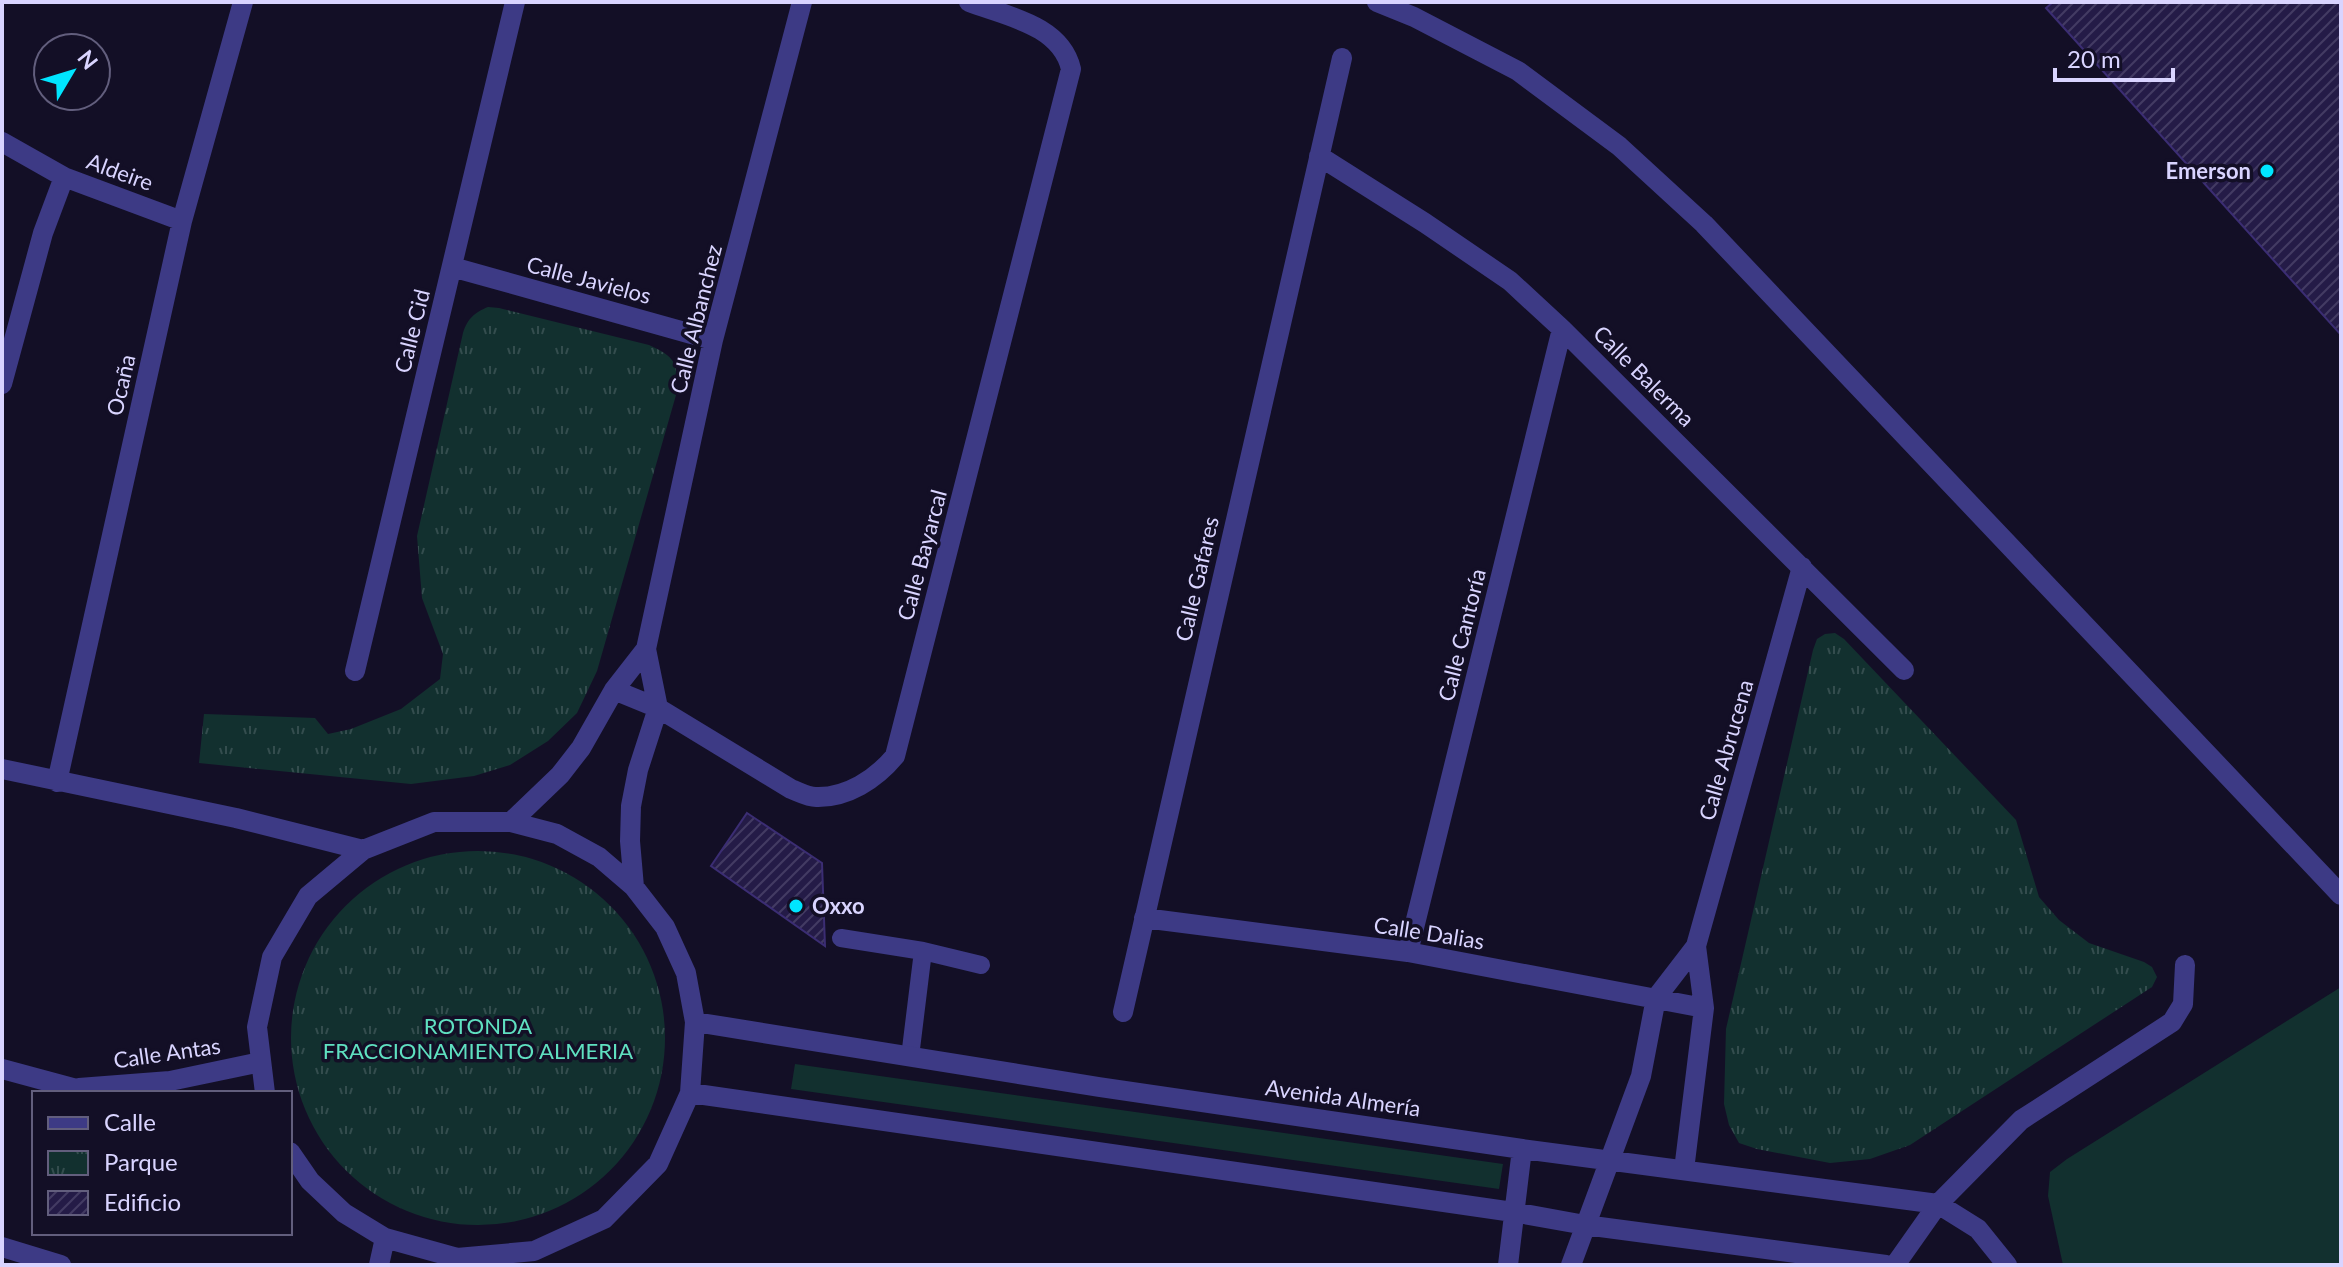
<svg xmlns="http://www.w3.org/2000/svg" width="2343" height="1267" font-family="Lato,sans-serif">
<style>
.grass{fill:#12302f}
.park{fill:url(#park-tufts)}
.building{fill:url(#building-hatch);stroke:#3b2d73;stroke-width:2}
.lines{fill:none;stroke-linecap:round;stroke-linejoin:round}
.lane{stroke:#3d3a85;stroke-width:18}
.street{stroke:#3d3a85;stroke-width:20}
.poi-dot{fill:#00e5ff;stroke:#130f26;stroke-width:3}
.labels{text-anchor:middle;stroke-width:7;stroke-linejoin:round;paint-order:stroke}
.poi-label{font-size:22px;font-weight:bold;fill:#d9d4ff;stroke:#130f26;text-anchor:end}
.street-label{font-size:22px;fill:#d9d4ff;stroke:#130f26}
.park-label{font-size:22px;fill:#5fe0c0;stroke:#130f26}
</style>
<defs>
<pattern id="park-tufts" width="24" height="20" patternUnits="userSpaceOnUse" patternTransform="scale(2)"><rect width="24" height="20" fill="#12302f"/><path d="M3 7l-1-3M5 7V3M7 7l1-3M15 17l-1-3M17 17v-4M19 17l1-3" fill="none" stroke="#344d4e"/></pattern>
<pattern id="building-hatch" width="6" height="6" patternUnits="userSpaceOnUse" patternTransform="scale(2)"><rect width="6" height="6" fill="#241b47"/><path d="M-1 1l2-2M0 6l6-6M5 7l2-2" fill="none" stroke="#433b63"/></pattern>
</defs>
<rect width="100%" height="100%" fill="#130f26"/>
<!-- grass -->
<path class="grass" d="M2341,987V1265H2063L2048,1196L2050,1172L2067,1159Z
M795,1064L1503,1164L1499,1189L791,1089Z"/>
<!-- park -->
<path class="park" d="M488,307L499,308L649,345C678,358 678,365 676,395L597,671L577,713L548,741L510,765L474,776L411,784L199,763L204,714L315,718L328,734L351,729L401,709L440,679L443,654L422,598L417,536L463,333C468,318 474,313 488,307Z
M1835,633L1844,639L2016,820L2039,897L2059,920L2089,943L2144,962L2152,967L2157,977L2152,987L1910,1145L1870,1159L1830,1163L1757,1149L1739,1143L1729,1125L1724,1104L1726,1029L1813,650L1817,639L1825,634Z
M291 1038a187 187 0 1 1 374 0a187 187 0 1 1-374 0Z"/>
<!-- building -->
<path class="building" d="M2053,2H2341V335L2046,8Z
M747,813L822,863L825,946L711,866Z"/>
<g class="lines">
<!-- lane -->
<path class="lane" d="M841,938L923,951L981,965
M910,1057L923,951"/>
<!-- street -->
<path class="street" d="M1377,2L1414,17L1518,71L1619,146L1704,224L2341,895
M2,142L64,177
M1319,156L1425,223L1510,281L1562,329L1904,670
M452,267L713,340
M2,384L43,233L64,177L182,221
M355,671L515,2
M614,690L658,708L791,789C799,792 808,797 816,797C847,798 876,779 895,756L1071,69C1061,25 1006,16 969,2
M2,769L236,818L363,850
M57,782L182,221L243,2
M511,822L560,775L581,748L614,690L646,649
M634,887L630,841L631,806L638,770L658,708L646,649L713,340L802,2
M1144,918L1408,952L1704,1008
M1408,952L1562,329
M1123,1012L1342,58
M695,1022L1099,1087L1522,1149L1938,1204L1978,1229L2007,1265
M2,1069L91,1093
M79,1088L170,1081L261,1062
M265,1093L257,1027L272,957L308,896L363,850L434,822H511L557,834L599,857L634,887L665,927L686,973L695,1022L690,1093L658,1164L604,1219L534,1251L457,1258L385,1238L344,1213L310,1181L290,1152
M690,1093L1513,1212L1585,1225L1886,1265
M1684,1170L1704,1008L1696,946
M2,1247L61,1265
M379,1265L385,1238
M1508,1265L1522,1149
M1571,1265L1641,1076L1656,998L1696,946L1802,567
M1895,1265L1938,1204L2021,1120L2172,1022L2183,1004L2185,965"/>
</g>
<!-- markers -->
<g class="poi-dot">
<circle cx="2267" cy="171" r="8"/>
<circle cx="796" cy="906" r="8"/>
</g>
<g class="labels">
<!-- poi labels -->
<g class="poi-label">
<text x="2251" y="179">Emerson</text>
<text x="812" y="914" text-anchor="start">Oxxo</text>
</g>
<!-- street labels -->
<g class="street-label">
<text transform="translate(120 172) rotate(20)" y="8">Aldeire</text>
<text transform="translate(589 280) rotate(15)" y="8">Calle Javielos</text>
<text transform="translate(696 319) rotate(-76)" y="8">Calle Albanchez</text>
<text transform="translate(412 331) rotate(-76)" y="8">Calle Cid</text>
<text transform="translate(1644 376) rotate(45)" y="8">Calle Balerma</text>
<text transform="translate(121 385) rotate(-77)" y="8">Ocaña</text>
<text transform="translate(922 555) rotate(-75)" y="8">Calle Bayarcal</text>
<text transform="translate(1197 579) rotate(-77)" y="8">Calle Gafares</text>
<text transform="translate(1462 635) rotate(-76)" y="8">Calle Cantoría</text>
<text transform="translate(1726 750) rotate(-74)" y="8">Calle Abrucena</text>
<text transform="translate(1429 933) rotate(9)" y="8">Calle Dalias</text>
<text transform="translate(167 1053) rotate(-8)" y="8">Calle Antas</text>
<text transform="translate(1343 1098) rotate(8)" y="8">Avenida Almería</text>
</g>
<!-- park labels -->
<g class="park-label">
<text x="478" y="1034">ROTONDA<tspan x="478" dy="25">FRACCIONAMIENTO ALMERIA</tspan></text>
</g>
</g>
<!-- border -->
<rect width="2343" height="1267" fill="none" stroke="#d9d4ff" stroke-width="8"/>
<!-- legend -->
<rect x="32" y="1091" width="260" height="144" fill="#130f26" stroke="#625e7d" stroke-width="2"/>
<rect x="48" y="1117" width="40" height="12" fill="#3d3a85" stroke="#625e7d" stroke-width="2"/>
<text x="104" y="1131" font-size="24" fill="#d9d4ff">Calle</text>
<rect x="48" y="1151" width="40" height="24" fill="url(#park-tufts)" stroke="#625e7d" stroke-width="2"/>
<text x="104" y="1171" font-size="24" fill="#d9d4ff">Parque</text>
<rect x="48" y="1191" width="40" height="24" fill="url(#building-hatch)" stroke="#625e7d" stroke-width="2"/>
<text x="104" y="1211" font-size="24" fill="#d9d4ff">Edificio</text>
<!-- north arrow -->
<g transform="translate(72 72) rotate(52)"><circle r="38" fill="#130f26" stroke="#625e7d" stroke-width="2"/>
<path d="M0-6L14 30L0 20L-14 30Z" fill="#00e5ff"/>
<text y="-12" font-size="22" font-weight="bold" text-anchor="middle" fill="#d9d4ff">N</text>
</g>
<!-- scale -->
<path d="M2055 68v12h118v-12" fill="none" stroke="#d9d4ff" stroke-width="4"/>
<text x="2067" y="68" font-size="24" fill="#d9d4ff" stroke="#130f26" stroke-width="6" paint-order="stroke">20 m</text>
</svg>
